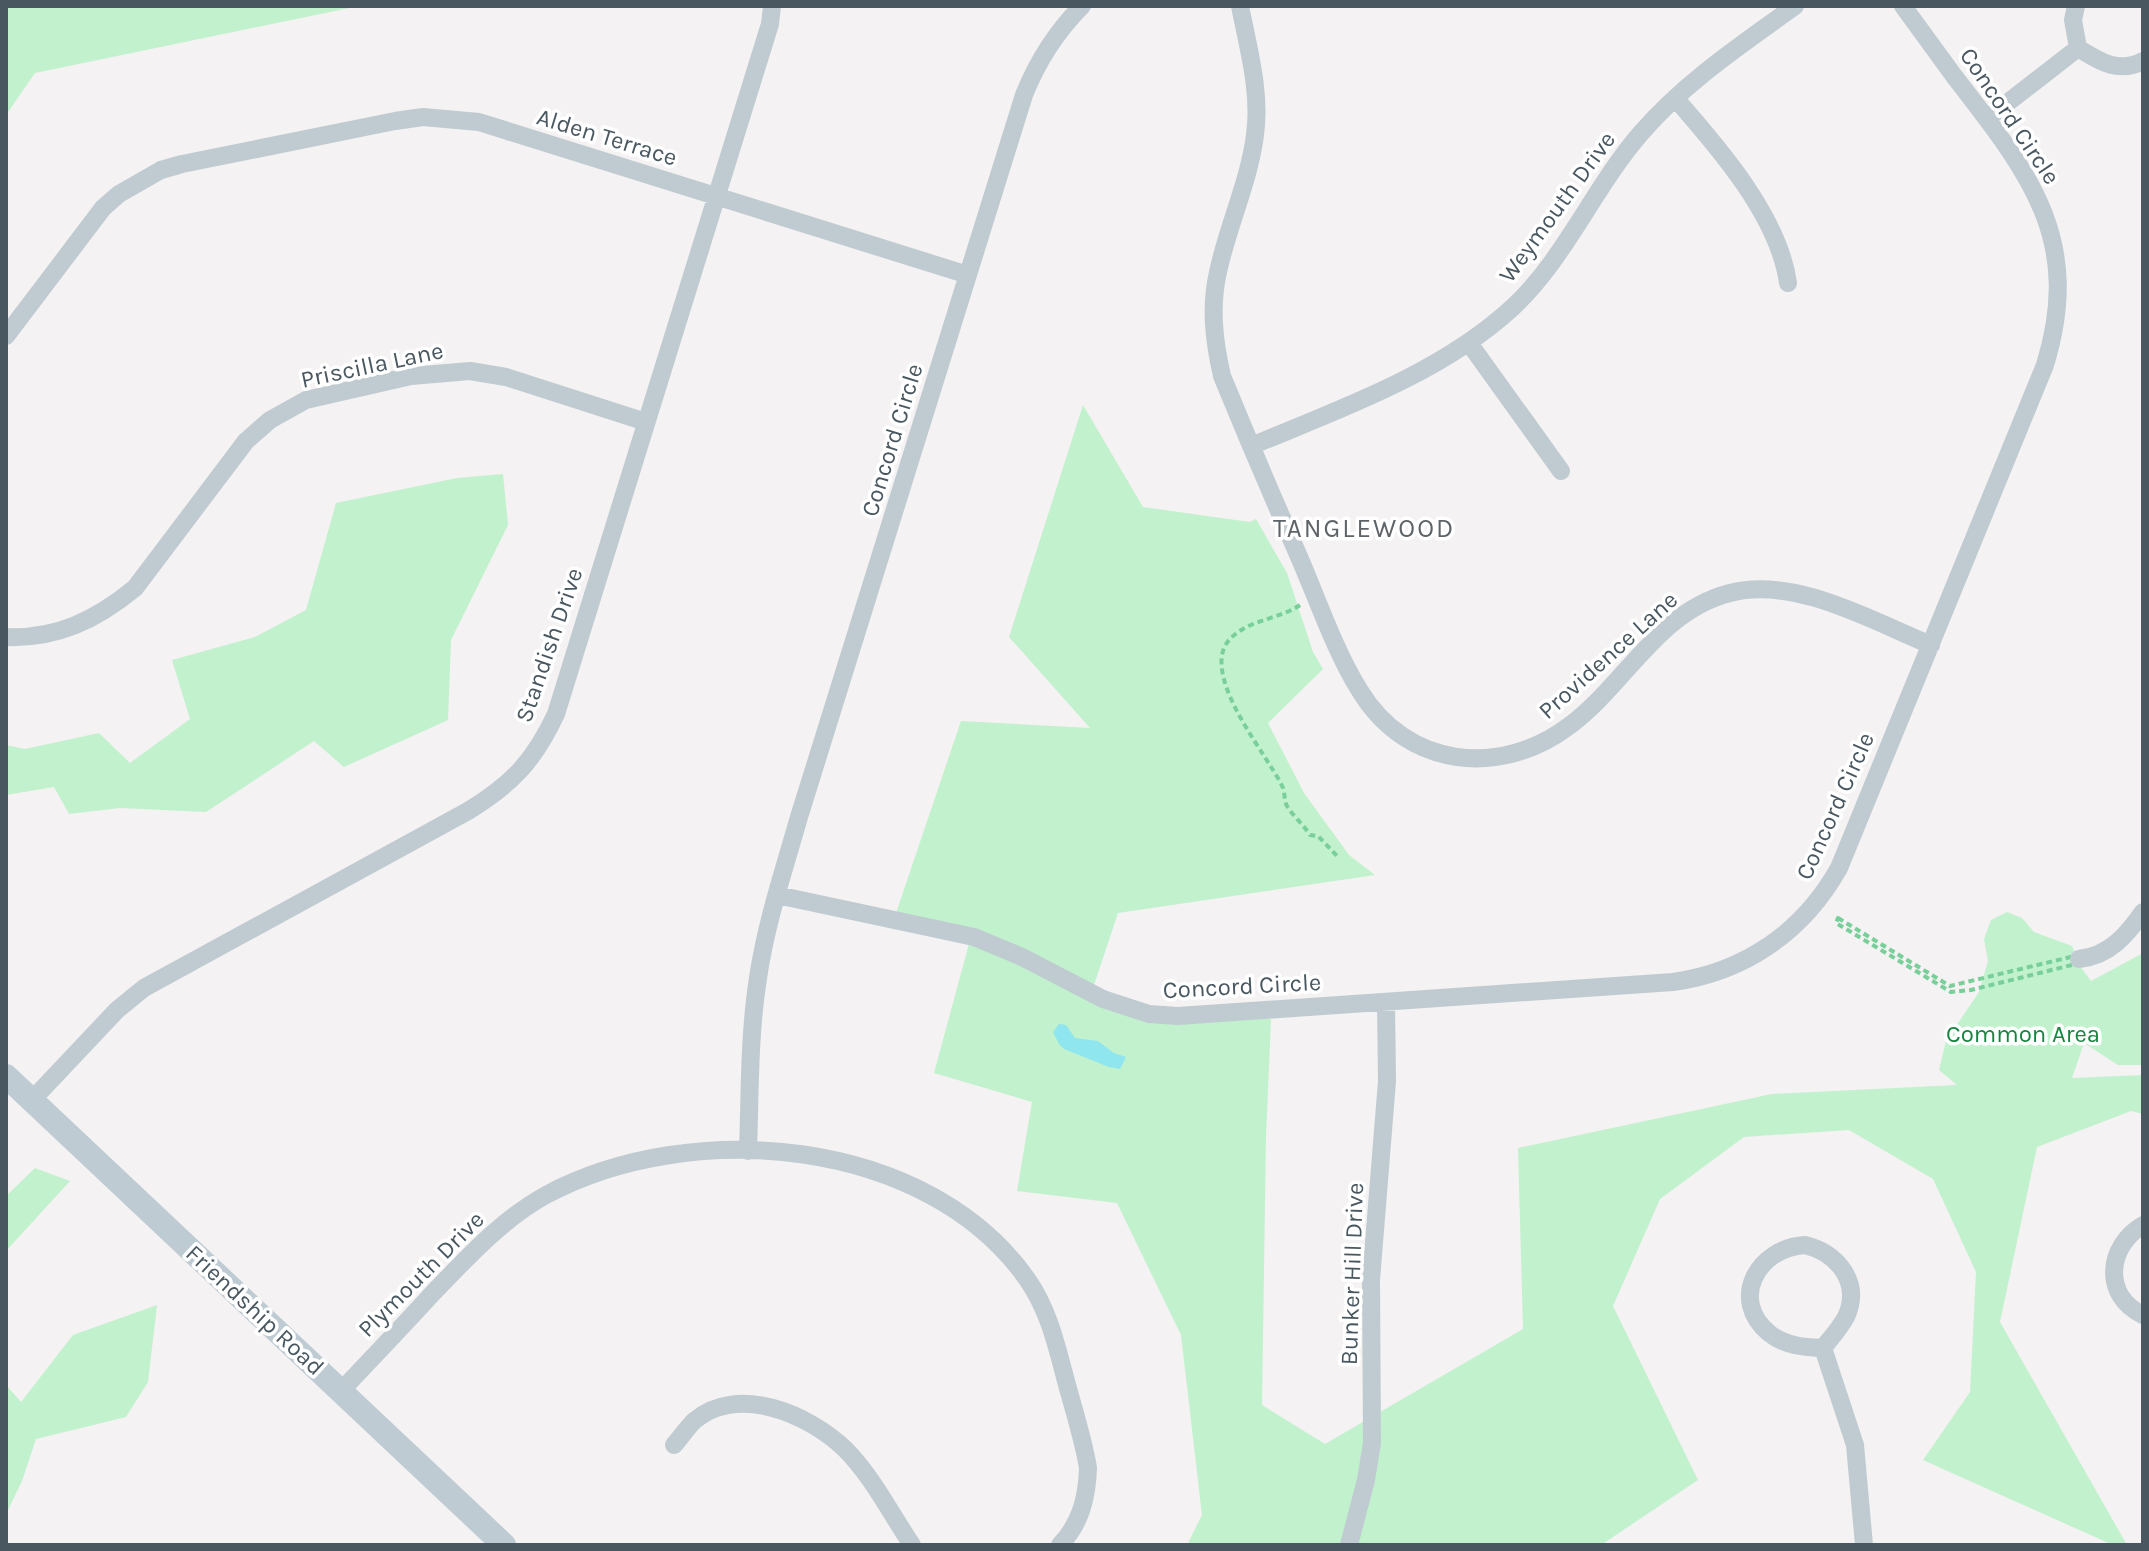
<svg xmlns="http://www.w3.org/2000/svg" width="2149" height="1551" font-family="Karla,sans-serif">
<style>
.green{fill:#c2f1ce}
.water{fill:#8fe6ee}
.lines{fill:none;stroke-linecap:round;stroke-linejoin:round}
.path{stroke:#79cf9a;stroke-width:4;stroke-dasharray:6 4;stroke-linecap:butt}
.street{stroke:#c0cbd1;stroke-width:18}
.secondary{stroke:#becbd3;stroke-width:24}
.labels{text-anchor:middle;stroke-width:7;stroke-linejoin:round;paint-order:stroke}
.street-label{font-size:24px;fill:#495860;stroke:#fff}
.park-label{font-size:24px;fill:#178540;stroke:#fff}
.neighbourhood-label{font-size:26px;letter-spacing:2px;fill:#5e6367;stroke:#fff}
</style>
<rect width="100%" height="100%" fill="#f4f2f2"/>
<!-- green -->
<path class="green" d="M6,6H359L35,73L6,115Z
M1083,405L1143,507L1250,522L1256,519L1287,573L1313,652L1323,669L1268,723L1304,793L1349,855L1375,875L1118,913L1089,1000L1271,1019L1266,1135L1262,1405L1325,1444L1523,1329L1518,1148L1772,1094L1957,1085L1939,1070L1946,1041L1979,992L1988,961L1984,939L1991,920L2007,912L2022,918L2034,932L2072,946L2082,969L2091,981L2143,953V1065H2118L2084,1043L2072,1078L2143,1075V1114L2131,1111L2037,1147L2000,1322L2127,1545H2113L1923,1460L1970,1392L1976,1272L1933,1179L1849,1130L1744,1137L1660,1199L1613,1306L1698,1480L1601,1545H1187L1202,1515L1181,1335L1117,1203L1017,1191L1032,1102L934,1073L970,940L893,922L961,721L1090,728L1009,637Z
M503,474L508,525L451,640L448,720L344,767L314,741L206,812L120,808L69,814L54,787L6,795V745L25,749L99,733L130,763L190,719L172,660L255,637L306,610L336,503L457,478Z
M35,1168L70,1181L6,1251V1196Z
M157,1305L148,1382L126,1417L36,1439L22,1481L6,1514V1385L21,1402L73,1335Z"/>
<!-- water -->
<path class="water" d="M1059,1024L1066,1025L1075,1038L1098,1041L1114,1053L1126,1057L1120,1069L1109,1067L1064,1049L1059,1044L1053,1032Z"/>
<g class="lines">
<!-- path -->
<path class="path" d="M1300,605C1278,620 1248,619 1229,640C1202,671 1255,740 1271,767C1275,773 1280,781 1283,788C1285,794 1284,800 1287,806C1293,816 1303,824 1310,835L1318,836L1339,858
M1838,918L1950,986L2079,955L2080,963L1971,990L1951,992L1836,923Z"/>
<!-- street -->
<path class="street" d="M1240,6C1248,47 1261,92 1255,135C1249,182 1228,225 1218,272C1210,307 1214,341 1222,376C1247,437 1273,498 1300,559C1318,601 1336,653 1360,691C1407,768 1500,778 1569,726C1625,685 1658,611 1730,593C1795,576 1872,621 1931,645
M2076,6L2073,20L2078,48C2099,61 2118,74 2143,61
M1675,98C1719,148 1779,217 1788,283
M1988,118L2078,48
M6,336L103,208L119,194L161,170L182,164L395,121L423,117L479,122L968,275
M1469,343L1561,471
M1251,446C1340,409 1440,374 1512,308C1565,259 1594,187 1641,133C1685,82 1741,45 1795,6
M6,637C57,639 96,620 135,588L246,441L270,420L306,400L411,376L470,371L506,377L646,422
M777,895L974,937L1022,957L1103,999L1149,1014L1178,1016L1673,982C1745,972 1803,932 1839,868L2045,365C2084,238 2028,172 1954,76C1937,53 1920,29 1903,6
M2079,959C2109,956 2127,935 2143,912
M32,1100L117,1010L144,988L468,811C512,784 534,761 556,714L770,24L772,6
M748,1151C750,1094 749,1035 758,978C766,923 784,870 799,817L1024,95C1038,60 1056,32 1082,6
M2143,1225C2107,1246 2102,1296 2143,1315
M1805,1245C1837,1253 1862,1282 1846,1317C1840,1328 1831,1338 1823,1348C1805,1347 1784,1346 1769,1333C1729,1300 1757,1248 1805,1245Z
M1823,1348L1855,1445L1864,1545
M341,1391C371,1359 402,1327 432,1294C467,1258 501,1220 546,1195C691,1117 927,1137 1027,1279C1051,1313 1058,1353 1069,1392C1076,1417 1084,1443 1088,1468C1087,1497 1081,1523 1060,1545
M674,1445C681,1437 687,1428 694,1421C738,1383 810,1415 845,1449C872,1476 891,1514 912,1545
M1349,1545L1366,1480L1372,1443L1371,1280L1387,1081L1386,1002"/>
<!-- secondary -->
<path class="secondary" d="M6,1076L504,1545"/>
</g>
<g class="labels">
<!-- street labels -->
<g class="street-label">
<text transform="translate(2010 116) rotate(56)" y="8">Concord Circle</text>
<text transform="translate(607 137) rotate(17)" y="8">Alden Terrace</text>
<text transform="translate(1557 207) rotate(-54)" y="8">Weymouth Drive</text>
<text transform="translate(372 365) rotate(-12)" y="8">Priscilla Lane</text>
<text transform="translate(892 440) rotate(-73)" y="8">Concord Circle</text>
<text transform="translate(549 645) rotate(-71)" y="8">Standish Drive</text>
<text transform="translate(1608 655) rotate(-42)" y="8">Providence Lane</text>
<text transform="translate(1835 806) rotate(-66)" y="8">Concord Circle</text>
<text transform="translate(1242 986) rotate(-3)" y="8">Concord Circle</text>
<text transform="translate(421 1274) rotate(-45)" y="8">Plymouth Drive</text>
<text transform="translate(1352 1274) rotate(-88)" y="8">Bunker Hill Drive</text>
<text transform="translate(255 1310) rotate(43)" y="8">Friendship Road</text>
</g>
<!-- park labels -->
<g class="park-label">
<text x="2023" y="1042">Common Area</text>
</g>
<!-- neighbourhood labels -->
<g class="neighbourhood-label">
<text x="1364" y="537">TANGLEWOOD</text>
</g>
</g>
<!-- border -->
<rect width="2149" height="1551" fill="none" stroke="#495860" stroke-width="16"/>
</svg>
